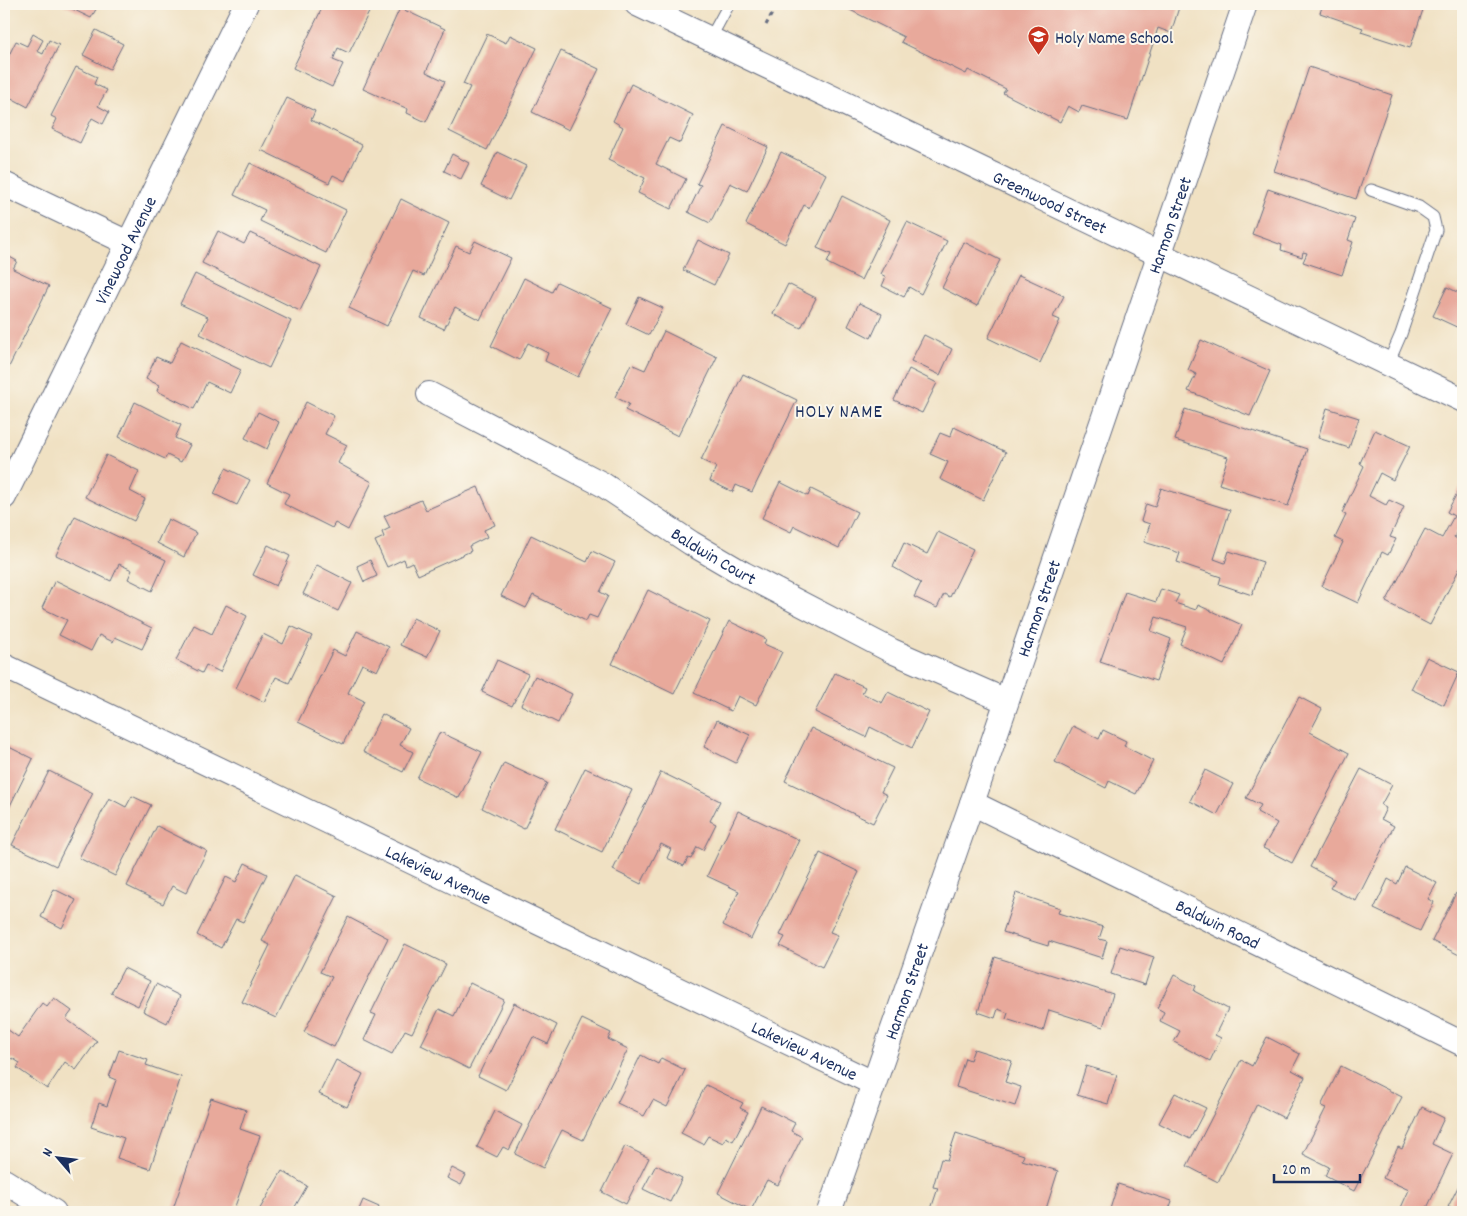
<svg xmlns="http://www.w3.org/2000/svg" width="1467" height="1216" font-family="Dekko,sans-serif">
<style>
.building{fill:#e8a99b}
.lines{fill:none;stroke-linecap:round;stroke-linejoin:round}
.service-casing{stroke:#666d81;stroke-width:13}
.minor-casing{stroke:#666d81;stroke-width:26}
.path{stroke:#666d81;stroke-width:3;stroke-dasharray:4 4;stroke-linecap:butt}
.service{stroke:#fff;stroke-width:11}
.minor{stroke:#fff;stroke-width:24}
.labels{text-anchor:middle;stroke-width:4;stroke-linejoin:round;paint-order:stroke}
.poi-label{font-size:18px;fill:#1b2f5e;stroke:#fbf7ec;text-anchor:start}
.street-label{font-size:18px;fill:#1b2f5e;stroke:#fbf7ec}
.neighbourhood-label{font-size:19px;letter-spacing:1px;fill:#1b2f5e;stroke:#fbf7ec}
</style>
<rect width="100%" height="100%" fill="#fbf7ec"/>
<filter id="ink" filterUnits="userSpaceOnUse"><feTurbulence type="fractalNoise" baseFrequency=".02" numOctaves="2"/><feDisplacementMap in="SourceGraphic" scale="10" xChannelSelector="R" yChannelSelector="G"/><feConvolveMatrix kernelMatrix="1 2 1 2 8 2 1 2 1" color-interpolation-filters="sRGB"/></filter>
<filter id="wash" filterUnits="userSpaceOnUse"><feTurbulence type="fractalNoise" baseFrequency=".0096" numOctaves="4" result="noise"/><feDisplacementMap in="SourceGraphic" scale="20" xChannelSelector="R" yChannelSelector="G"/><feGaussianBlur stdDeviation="1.12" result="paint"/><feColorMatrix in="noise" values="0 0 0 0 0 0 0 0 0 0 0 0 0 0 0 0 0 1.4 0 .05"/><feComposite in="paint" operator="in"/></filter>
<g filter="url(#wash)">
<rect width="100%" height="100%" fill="#f0e1c3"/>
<g id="blocks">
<!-- building -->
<path class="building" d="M62,4H99L91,18Z
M324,4H373L349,53L338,48L333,60L343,64L332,87L293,68Z
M838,4H1180L1171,33L1158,28L1128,120L1082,106L1079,112L1068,106L1060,122L1003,93L1006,89L968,70L966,74L901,42L904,37Z
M1323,4H1425L1410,48L1361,32L1363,28L1320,13Z
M400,8L445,29L426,72L445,81L426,122L407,113L408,109L363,89Z
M96,30L123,44L110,69L83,55Z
M33,34L43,40L37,51L43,54L49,40L59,45L28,107L4,94V65L16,41L27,46Z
M487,34L506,43L510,35L537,48L487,150L449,131L470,87L463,84Z
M561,51L599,69L569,130L532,112Z
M76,67L97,77L94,84L107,90L98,106L109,112L103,124L92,118L80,143L52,129L57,119L51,116Z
M1309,67L1392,95L1356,199L1274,171Z
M631,84L693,115L680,143L669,138L656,164L686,179L671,209L638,193L645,178L608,160L623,127L613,121Z
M287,98L315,111L311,120L362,145L345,181L333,175L329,183L261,150Z
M725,126L768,147L747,191L730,183L710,223L688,212L701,185L697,184Z
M497,152L526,166L509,200L481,186Z
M781,152L826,174L809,208L804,205L785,244L746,224Z
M452,154L469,163L461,179L444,171Z
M250,163L346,210L326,253L260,221L265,210L234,195Z
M1268,189L1355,219L1348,240L1353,242L1342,275L1303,262L1307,253L1303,252L1302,257L1281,250L1282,245L1252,234Z
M842,196L890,220L861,280L827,263L831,254L817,248Z
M401,199L449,223L424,276L413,271L387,326L349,308Z
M907,222L947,241L921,294L909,287L904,297L882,286L886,277L881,274Z
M218,231L244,244L250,233L321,267L300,311L202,263Z
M698,240L729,255L714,285L683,270Z
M475,241L511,258L480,320L455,307L444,329L421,318L456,246L469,252Z
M964,242L1000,260L977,306L942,288Z
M4,254L17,261L13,269L49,286L4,377Z
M195,274L291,321L269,368L200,334L208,317L180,304Z
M1019,275L1064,296L1053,317L1060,320L1040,363L988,338Z
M524,278L552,292L557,282L612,308L578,377L545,361L548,353L528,343L519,360L491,346Z
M788,284L816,298L801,328L773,314Z
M1447,287L1463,295V330L1433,316Z
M639,297L663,308L649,335L626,324Z
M859,303L882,314L871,338L848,326Z
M664,331L717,357L678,436L625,410L629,404L615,397L631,364L645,370Z
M924,335L952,349L940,375L911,361Z
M1201,340L1270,371L1250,416L1188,391L1196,374L1188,370Z
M181,341L241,370L230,393L207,382L194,409L157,391L159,385L146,379L156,357L170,363Z
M909,369L937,383L922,413L894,400Z
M743,374L797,400L752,492L736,485L733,492L710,481L716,467L701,460Z
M135,402L181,425L175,438L190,445L181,462L167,455L165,459L119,437Z
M306,402L334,416L325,434L347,445L338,463L372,482L348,530L335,523L332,528L284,504L289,494L267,483Z
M1327,408L1359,418L1349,448L1318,438Z
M1185,409L1307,449L1288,506L1219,484L1228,457L1175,440Z
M258,412L279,422L267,449L245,438Z
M954,427L1006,452L983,500L940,479L948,462L930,454L940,433L950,437Z
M1375,430L1410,446L1393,480L1380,473L1369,496L1386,505L1389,500L1404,507L1390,537L1396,539L1388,555L1382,552L1358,603L1322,586L1343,542L1335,538L1346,515L1342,513L1364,466L1360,463Z
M106,455L139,471L130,491L145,499L134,521L85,497Z
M226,468L250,480L237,505L214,494Z
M780,482L808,496L811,489L857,512L839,548L794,526L791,532L762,518Z
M1463,482V520L1454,537L1459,540L1457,545L1463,549V562L1430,625L1386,602L1425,529L1442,538L1454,516L1447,512Z
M478,487L495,525L484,530L487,537L469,546L471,551L418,575L412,562L406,565L404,559L387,567L375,541L384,537L382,532L390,528L384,516L421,500L426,510Z
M1161,488L1230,510L1214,559L1225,563L1229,551L1263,562L1252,595L1219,584L1221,577L1177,562L1180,553L1144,542L1150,524L1141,521L1146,504L1155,507Z
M75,516L166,560L152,591L128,579L132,570L119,564L111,581L56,555Z
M168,519L196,533L184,557L157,543Z
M938,532L973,549L950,597L944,594L937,608L914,597L921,583L893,567L904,543L927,554Z
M531,535L587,562L592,551L615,562L600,592L608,596L597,618L589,615L586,621L533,595L526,608L501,596Z
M268,545L290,556L276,586L253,575Z
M370,560L377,576L364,582L357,566Z
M317,565L352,583L338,611L303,594Z
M55,580L152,628L142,649L115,637L113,642L99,635L91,651L59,635L67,620L42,608Z
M1161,589L1179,595L1175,603L1196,610L1198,605L1242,625L1224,665L1180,644L1187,627L1156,617L1151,631L1171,639L1156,681L1100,662L1125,592L1156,602Z
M648,590L710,621L674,694L612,664Z
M226,605L247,616L220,672L206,665L202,673L176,660L194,625L212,634Z
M413,618L440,631L427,657L400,645Z
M729,621L766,639L764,644L782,652L756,705L738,696L731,711L694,693Z
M291,626L312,636L289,683L276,677L264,702L236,688L263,634L283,644Z
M357,631L389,647L377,671L362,664L348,693L364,701L343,744L298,722L333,650L345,656Z
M1427,657L1459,672L1444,705L1411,689Z
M497,660L528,674L512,706L482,692Z
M835,673L865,687L862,693L882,703L888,692L929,712L912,748L870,727L866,737L815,712Z
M535,676L572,694L558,723L521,705Z
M1299,697L1322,709L1310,732L1349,753L1292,863L1263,848L1277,823L1257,812L1261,805L1246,798Z
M382,714L409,728L400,745L413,752L403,772L363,752Z
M717,720L750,735L736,763L704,747Z
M1073,726L1099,739L1103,730L1126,741L1124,746L1153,761L1136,794L1109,781L1106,788L1055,762Z
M811,728L893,768L881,792L887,795L873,823L785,781Z
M440,732L482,752L459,798L417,778Z
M5,745L33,759L4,818V748Z
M504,763L547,783L524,829L482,808Z
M585,768L632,790L602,852L555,829Z
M1361,769L1392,785L1381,805L1386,808L1381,819L1394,826L1356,901L1330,888L1335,880L1310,867Z
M1205,770L1233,784L1217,815L1190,801Z
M49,771L93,793L56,866L12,845Z
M661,772L720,801L710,821L716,824L703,850L697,847L691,859L688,858L684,866L667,858L671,849L661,844L641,884L613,870Z
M132,796L151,805L115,876L79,858L109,798L126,807Z
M738,811L799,840L751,939L723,925L739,891L707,876Z
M157,826L207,851L186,893L172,886L163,904L127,886Z
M820,853L859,872L830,932L838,935L822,967L780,946L785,937L780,935Z
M245,863L267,874L243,922L236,919L221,948L197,935L226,877L236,882Z
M1405,867L1437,883L1428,899L1434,902L1420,931L1374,909L1388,879L1397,884Z
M295,875L337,896L276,1018L242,1002L270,945L262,941Z
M54,889L76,900L62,928L41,917Z
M1016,893L1060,908L1058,913L1103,927L1099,939L1107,941L1102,958L1049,941L1048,946L1003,932Z
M1456,893L1463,896V957L1432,941Z
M348,917L388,938L334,1047L304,1032L332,977L320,972Z
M405,944L446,964L412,1033L405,1030L392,1054L364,1040L376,1015L371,1013Z
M1120,946L1154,957L1145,985L1111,974Z
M995,957L1113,994L1103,1027L1049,1010L1043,1031L1006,1019L1008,1013L998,1009L995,1018L978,1012Z
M124,968L150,981L138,1006L111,993Z
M1174,975L1196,986L1194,991L1228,1009L1215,1035L1221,1038L1210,1061L1174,1042L1180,1031L1160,1021L1164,1012L1157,1008Z
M470,983L504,1000L469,1069L421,1045L439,1009L454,1016Z
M156,984L180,996L167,1023L143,1011Z
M54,998L72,1011L66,1019L97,1041L76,1070L65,1062L47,1089L17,1068L20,1063L12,1058L4,1071V1027L18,1037L42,1003L47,1007Z
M514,1003L557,1025L548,1044L533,1037L506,1090L478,1076Z
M582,1019L611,1033L608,1039L628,1049L583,1140L562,1130L543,1168L515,1154Z
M1267,1037L1300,1054L1292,1070L1305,1077L1284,1118L1257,1104L1218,1182L1187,1166L1241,1060L1252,1066Z
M974,1049L1012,1061L1005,1082L1021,1087L1015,1106L956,1087L965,1058L970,1060Z
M119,1050L148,1060L146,1065L181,1077L150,1169L117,1158L124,1138L91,1127L99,1103L107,1106L116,1080L109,1077Z
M641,1055L658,1064L661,1058L685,1070L667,1107L653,1100L644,1116L617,1103Z
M336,1060L363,1074L347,1107L319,1094Z
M1086,1066L1117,1075L1108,1104L1077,1095Z
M1341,1066L1402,1097L1354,1191L1325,1176L1329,1167L1303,1154L1326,1108L1321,1106Z
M706,1085L743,1103L740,1108L748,1112L733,1141L726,1137L723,1143L708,1136L703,1144L681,1133Z
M1175,1093L1206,1108L1190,1139L1159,1123Z
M211,1098L246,1110L240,1129L260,1136L233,1212H182L173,1209Z
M761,1106L795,1123L791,1131L802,1137L778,1185L767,1180L751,1210L718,1193Z
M1422,1107L1444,1118L1432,1144L1453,1154L1427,1208L1425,1207L1422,1212H1399L1409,1190L1383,1178L1398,1147L1402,1149Z
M495,1111L522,1125L509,1150L503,1147L497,1157L477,1147Z
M956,1133L1024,1155L1022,1160L1058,1171L1045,1212H930L938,1188L933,1187L941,1159L947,1160Z
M625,1146L649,1158L626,1204L602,1192Z
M656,1165L682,1178L670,1202L643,1189Z
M452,1168L466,1175L461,1185L447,1178Z
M282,1171L307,1186L292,1212H258Z
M1463,1177V1212H1452L1453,1209L1448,1207Z
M1118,1184L1172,1201L1168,1212H1109Z
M363,1200L379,1207L377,1212H358Z"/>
</g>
</g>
<g filter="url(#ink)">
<use href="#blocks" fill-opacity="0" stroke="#666d81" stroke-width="1"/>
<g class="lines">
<defs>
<path id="service" d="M710,39L729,4
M1371,190L1419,207L1433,217L1436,230L1401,334L1388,364"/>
<g id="minor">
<path id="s1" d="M637,4L1463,400"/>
<path d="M4,184L128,243"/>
<path id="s2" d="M429,394L602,484L691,543L744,574L892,651L1006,701"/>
<path id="s3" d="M4,497L246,4"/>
<path id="s4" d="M4,666L873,1083"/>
<path id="s5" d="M972,803L1463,1044"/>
<path d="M4,1181L54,1212"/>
<path id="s6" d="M829,1212L972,803L1245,4"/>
</g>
</defs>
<!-- service casing -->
<use href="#service" class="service-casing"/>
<!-- minor casing -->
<use href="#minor" class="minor-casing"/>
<!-- path -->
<path class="path" d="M766,25L777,4"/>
<!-- service -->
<use href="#service" class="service"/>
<!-- minor -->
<use href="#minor" class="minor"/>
</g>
</g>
<!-- icons -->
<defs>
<symbol id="school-pin" viewBox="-11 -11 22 30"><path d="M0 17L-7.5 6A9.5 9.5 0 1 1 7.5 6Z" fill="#c8321e" stroke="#fbf7ec"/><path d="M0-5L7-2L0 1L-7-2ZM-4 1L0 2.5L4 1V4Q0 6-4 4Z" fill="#fff"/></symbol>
</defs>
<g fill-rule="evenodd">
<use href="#school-pin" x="1026" y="24" width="25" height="34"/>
</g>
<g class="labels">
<!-- poi labels -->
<g class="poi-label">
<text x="1055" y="43">Holy Name School</text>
</g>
<!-- street labels -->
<g class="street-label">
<text dy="6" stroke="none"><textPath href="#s1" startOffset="458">Greenwood Street</textPath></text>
<text dy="6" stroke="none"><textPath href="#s6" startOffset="1044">Harmon Street</textPath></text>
<text dy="6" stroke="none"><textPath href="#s3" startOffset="275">Vinewood Avenue</textPath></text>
<text dy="6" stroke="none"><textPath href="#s2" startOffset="328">Baldwin Court</textPath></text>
<text dy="6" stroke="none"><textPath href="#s6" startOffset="639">Harmon Street</textPath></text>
<text dy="6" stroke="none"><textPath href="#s4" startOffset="482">Lakeview Avenue</textPath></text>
<text dy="6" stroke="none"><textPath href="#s5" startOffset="274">Baldwin Road</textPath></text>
<text dy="6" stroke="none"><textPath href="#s6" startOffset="234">Harmon Street</textPath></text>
<text dy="6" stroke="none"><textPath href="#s4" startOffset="888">Lakeview Avenue</textPath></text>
</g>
<!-- neighbourhood labels -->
<g class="neighbourhood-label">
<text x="839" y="417">HOLY NAME</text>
</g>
</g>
<!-- margin -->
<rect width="1467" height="1216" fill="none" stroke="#fbf7ec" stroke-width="20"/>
<!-- north arrow -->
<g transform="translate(58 1158) rotate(298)" stroke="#fbf7ec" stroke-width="4" paint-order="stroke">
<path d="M0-4L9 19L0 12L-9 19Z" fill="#1b2f5e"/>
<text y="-8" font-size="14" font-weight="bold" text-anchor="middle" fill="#1b2f5e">N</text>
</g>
<!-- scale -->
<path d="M1274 1174v8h86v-8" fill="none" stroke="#1b2f5e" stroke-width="2.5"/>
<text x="1282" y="1174" font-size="15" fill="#1b2f5e" stroke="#fbf7ec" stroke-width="4" paint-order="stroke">20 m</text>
</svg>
